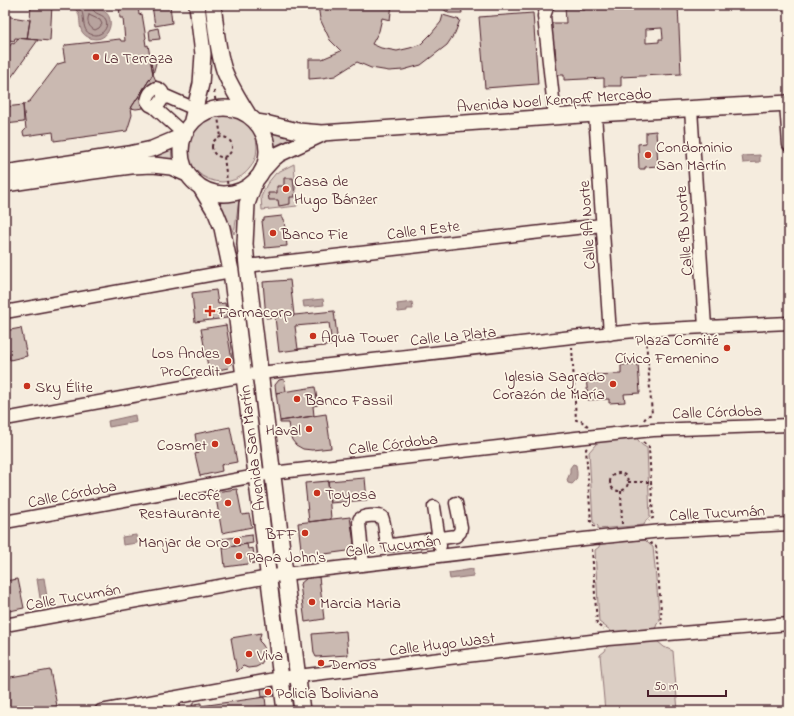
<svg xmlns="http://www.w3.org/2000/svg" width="794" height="716" font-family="'Indie Flower',sans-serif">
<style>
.green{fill:#dbcec4;stroke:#927678}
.water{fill:#b8a39e;stroke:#8c6e70}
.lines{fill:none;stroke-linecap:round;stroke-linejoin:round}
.shore{stroke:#765459;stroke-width:1}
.building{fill:#cab9b1;stroke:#4a1f2b;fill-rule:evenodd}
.minor-casing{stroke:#4a1f2b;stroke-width:15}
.major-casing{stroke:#4a1f2b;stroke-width:18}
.path{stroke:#4a1f2b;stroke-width:2;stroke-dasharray:3 3;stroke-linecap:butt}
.minor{stroke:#fcf5e5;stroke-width:12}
.major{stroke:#fcf5e5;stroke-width:15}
.poi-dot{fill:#c8321e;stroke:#fcf5e5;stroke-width:1.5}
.labels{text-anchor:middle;stroke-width:3.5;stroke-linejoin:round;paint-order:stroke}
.poi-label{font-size:16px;fill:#4a1f2b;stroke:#fcf5e5;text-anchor:start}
.street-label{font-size:16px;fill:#4a1f2b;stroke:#fcf5e5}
</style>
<rect width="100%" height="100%" fill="#f5ecde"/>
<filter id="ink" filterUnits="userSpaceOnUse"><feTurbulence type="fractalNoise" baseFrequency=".025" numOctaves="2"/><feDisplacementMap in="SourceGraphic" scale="8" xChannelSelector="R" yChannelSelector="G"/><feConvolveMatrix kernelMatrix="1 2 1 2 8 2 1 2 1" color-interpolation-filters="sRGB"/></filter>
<g filter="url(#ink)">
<!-- green -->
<path class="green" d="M187 147a35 35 0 1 1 70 0a35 35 0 1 1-70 0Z
M267,127L303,137L283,142L275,146Z
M171,145L172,160L141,155Z
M294,164L297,206L262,210L261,197L267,184L276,173Z
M239,200L234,234L220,202Z
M635,436L642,445L647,448L650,517L646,520L644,525L598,529V526L593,522L589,452L596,444L598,439Z
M645,540L649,544L653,547L660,621L657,624L654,632L612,634L610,630L599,622L595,550L599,547L600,542Z
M657,641L664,647L673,651L678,711H605L600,655L605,651L608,645Z"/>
<!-- water -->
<path class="water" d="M59,5H95L98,9C119,12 111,45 90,38C75,32 83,19 77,11C75,9 72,7 69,6L60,9L58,7Z
M760,155V162L743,163L742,156Z
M323,299L324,305L304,307L303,301Z
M412,302L413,309H407V311L398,312L397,304Z
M135,415L136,422L109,427L108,421Z
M573,464L576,465C577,473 579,479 572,484L568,483L567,480L570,473V468Z
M136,535L137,543L123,545L122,537Z
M473,569V576L450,579L449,573Z
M44,578L47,597L40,598L37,579Z"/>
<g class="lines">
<!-- shore -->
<path class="shore" d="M76,5C79,7 81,9 82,12C85,20 81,34 95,35C102,35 109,28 106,20C103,14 97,15 94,11C92,9 92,8 92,5
M89,15L100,20L102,24L99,28L95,30C89,28 86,21 89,15Z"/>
</g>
<!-- building -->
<path class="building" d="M31,5H52L50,41L27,39L30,20Z
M119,5H138L139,15L142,14L146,38L145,39L146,46L148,45L153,74L131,108L132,115L127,131L54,141L53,132L24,136L23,132L26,129L23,105L30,101L58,64L65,62L63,49L66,45L120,39L121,41H125L123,18H120Z
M152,5H170L172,23L155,26Z
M318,5H392L391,12L390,20L382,18L379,31L372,44L381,48L397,51L410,48L421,44L431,34L441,22L443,15L460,20L455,33L447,45L421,65L403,70L389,71L371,68L357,62L335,76L322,78L309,79V59H322L341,51L330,40L320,19Z
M439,5H461L462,13H448Z
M565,5H579L580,10H585V5H678L681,74L621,77V86H604V78L564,80V75H557L555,47H551L550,23H566ZM662,28L663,39H659V42L646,43V29Z
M533,13L538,84L485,88L479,17Z
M5,16L30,20L27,39L15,38L14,41L5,39Z
M158,28L160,39L150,40L149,30Z
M18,38L38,40L5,86V52L12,43L14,44Z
M149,53L154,58L156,63L153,74Z
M153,74L157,83L156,95L153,100L148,105L143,108L136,109L131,108Z
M23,105L24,122L5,124V107Z
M656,131L658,166L645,167V169H639L638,144L646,143V132Z
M284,178H293L295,197H290V204L279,206L278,200H269L268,193H277V186H284Z
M282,216V219H284L287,246L265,248L262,221L264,220V218Z
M290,280L294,315L266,318L263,282Z
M216,290L218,304L225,303L227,318L195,322L192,293Z
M334,311L338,344L279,352L275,317Z
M329,323L332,345L298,349L295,326Z
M226,325L232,360L231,365L228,368L209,372L201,329Z
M21,328L27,356L10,360L5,336V331Z
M638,364L640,393L624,394L625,402L609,403V399L588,400L586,375L621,374V365Z
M284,379L286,391L276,393L275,385L279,380Z
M315,387L318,405L313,406L314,416L280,421L276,393Z
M326,414L331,448L312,450L303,449L296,445L292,440L290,434L288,423H280V421Z
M230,427L237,462L221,465L222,471L200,476L195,454L198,453L195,434Z
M365,478L367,500L330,503L328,481Z
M328,481L331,519L309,522L305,483Z
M237,489L242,515L249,514L252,527L222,533L215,492Z
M350,517L355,550L302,557L298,523Z
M252,535L253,543L223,548L221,539Z
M247,544L248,549L253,548L255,563L225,567L223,548Z
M319,577L324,619L305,622L300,584L307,578Z
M18,579L24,608L5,612V581Z
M346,631L348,655L316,657L314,653L312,634Z
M261,633L259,641L262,644L264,647L265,652L263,661L260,665L256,667L248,668L243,666L237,672L231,638Z
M50,670L57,706L30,711H5V678Z
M273,686L275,696L262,697L261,688Z
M265,697L266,706L256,707L257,711H193L192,704L201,703V706Z"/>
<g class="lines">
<defs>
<path id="minor" d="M548,5L544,16L555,117
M156,88C168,91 163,103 154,107L150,105L147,101C148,95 150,91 156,88Z
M163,95L202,112
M786,103L789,145
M154,107L184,134
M691,109L705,327
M595,114L610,334
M247,266L602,225
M5,312L231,271
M5,419L260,373L572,337L645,330L789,323
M434,507L440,546
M5,522L272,473L576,438L653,430L789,425
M363,565L359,522C359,521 359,519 360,519C364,515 378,515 382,517C386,526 384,536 388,544L392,545L456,536L460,532L461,527L456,503
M5,625L285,574L584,539L662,531L789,524
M171,698L173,711
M101,711L281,678L608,639L789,624"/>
<path id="major" d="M213,5C216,26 217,49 224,70C230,86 240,101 249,116
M181 151a43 43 0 1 1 86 0a43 43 0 1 1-86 0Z
M192,120L201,84L203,54L197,5
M256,122L269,124L298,131L322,133L595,114L789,103
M263,170L273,159L279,154L322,134
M5,173L129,154L152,149L183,136
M255,182L247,204L245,244L247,266L302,711
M5,184L71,174L131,166L153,165L171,167L187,174
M201,188L216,213L222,228L231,271L285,711"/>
</defs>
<!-- minor casing -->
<use href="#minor" class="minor-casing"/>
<!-- major casing -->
<use href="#major" class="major-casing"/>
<!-- path -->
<path class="path" d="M214,91L221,137
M212 147a10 10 0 1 1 20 0a10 10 0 1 1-20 0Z
M224,157L230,204
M572,347L576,420L581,421L588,426
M644,420L647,416L652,414L646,340
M643,442L649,447L653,518L650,519L649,521
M587,448L586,449L591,523L595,527
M610 482a9 9 0 1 1 18 0a9 9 0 1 1-18 0Z
M628,482H651
M621,491L622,525
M650,543L656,546L662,623L661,624
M592,549L597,625L604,629"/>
<!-- minor -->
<use href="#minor" class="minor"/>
<!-- major -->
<use href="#major" class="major"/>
</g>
</g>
<!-- markers -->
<g class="poi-dot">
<circle cx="96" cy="57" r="4"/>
<circle cx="648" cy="155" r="4"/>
<circle cx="286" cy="189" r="4"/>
<circle cx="273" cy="233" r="4"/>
<path d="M208 305h4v4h4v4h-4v4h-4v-4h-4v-4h4z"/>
<circle cx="313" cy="336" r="4"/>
<circle cx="727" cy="348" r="4"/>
<circle cx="228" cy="361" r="4"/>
<circle cx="613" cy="384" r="4"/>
<circle cx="27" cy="386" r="4"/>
<circle cx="297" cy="399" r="4"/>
<circle cx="309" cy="429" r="4"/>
<circle cx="215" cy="444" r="4"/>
<circle cx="317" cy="493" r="4"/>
<circle cx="228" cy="503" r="4"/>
<circle cx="305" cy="533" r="4"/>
<circle cx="237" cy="541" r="4"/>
<circle cx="239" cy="556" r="4"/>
<circle cx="312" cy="602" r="4"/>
<circle cx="249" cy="654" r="4"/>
<circle cx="321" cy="663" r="4"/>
<circle cx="268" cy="692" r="4"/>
</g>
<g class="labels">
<!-- poi labels -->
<g class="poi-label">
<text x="104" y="63">La Terraza</text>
<text x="656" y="152">Condominio<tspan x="656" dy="18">San Martín</tspan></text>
<text x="294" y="186">Casa de<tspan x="294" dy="18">Hugo Bánzer</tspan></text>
<text x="281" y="239">Banco Fie</text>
<text x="218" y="317">Farmacorp</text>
<text x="321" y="342">Aqua Tower</text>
<text x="719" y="345" text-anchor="end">Plaza Comité<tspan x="719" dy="18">Cívico Femenino</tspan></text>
<text x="220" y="358" text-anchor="end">Los Andes<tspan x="220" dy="18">ProCredit</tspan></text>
<text x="605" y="381" text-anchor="end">Iglesia Sagrado<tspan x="605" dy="18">Corazón de María</tspan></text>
<text x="35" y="392">Sky Élite</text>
<text x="305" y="405">Banco Fassil</text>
<text x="301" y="435" text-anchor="end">Haval</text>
<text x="207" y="450" text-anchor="end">Cosmet</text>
<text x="325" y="499">Toyosa</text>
<text x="220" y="500" text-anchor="end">Lecofé<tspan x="220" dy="18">Restaurante</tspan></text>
<text x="297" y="539" text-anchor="end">BFF</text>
<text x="229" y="547" text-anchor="end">Manjar de Oro</text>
<text x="247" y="562">Papa John's</text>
<text x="320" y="608">Marcia Maria</text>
<text x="257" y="660">Viva</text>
<text x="329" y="669">Demos</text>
<text x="276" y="698">Policia Boliviana</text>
</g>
<!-- street labels -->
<g class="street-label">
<text transform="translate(554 99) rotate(-4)" y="6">Avenida Noel Kempff Mercado</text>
<text transform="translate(586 225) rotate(-94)" y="6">Calle 9A Norte</text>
<text transform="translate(423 229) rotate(-7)" y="6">Calle 9 Este</text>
<text transform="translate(683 231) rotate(-94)" y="6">Calle 9B Norte</text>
<text transform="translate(453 335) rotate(-6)" y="6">Calle La Plata</text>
<text transform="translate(717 411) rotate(-2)" y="6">Calle Córdoba</text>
<text transform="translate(393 443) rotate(-7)" y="6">Calle Córdoba</text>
<text transform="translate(251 448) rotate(-97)" y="6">Avenida San Martín</text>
<text transform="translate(72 493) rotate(-11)" y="6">Calle Córdoba</text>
<text transform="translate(717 512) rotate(-3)" y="6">Calle Tucumán</text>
<text transform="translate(393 545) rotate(-7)" y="6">Calle Tucumán</text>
<text transform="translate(73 596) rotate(-10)" y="6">Calle Tucumán</text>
<text transform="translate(442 643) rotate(-7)" y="6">Calle Hugo Wast</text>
</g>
</g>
<!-- margin -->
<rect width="794" height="716" fill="none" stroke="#fcf5e5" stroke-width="20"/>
<rect x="10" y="10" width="774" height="696" fill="none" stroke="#4a1f2b" stroke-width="1.5" filter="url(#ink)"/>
<!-- scale -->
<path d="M648 690v6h78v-6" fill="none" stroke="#4a1f2b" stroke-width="2"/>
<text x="654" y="690" font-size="12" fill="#4a1f2b" stroke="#fcf5e5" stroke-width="3" paint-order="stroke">50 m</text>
</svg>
